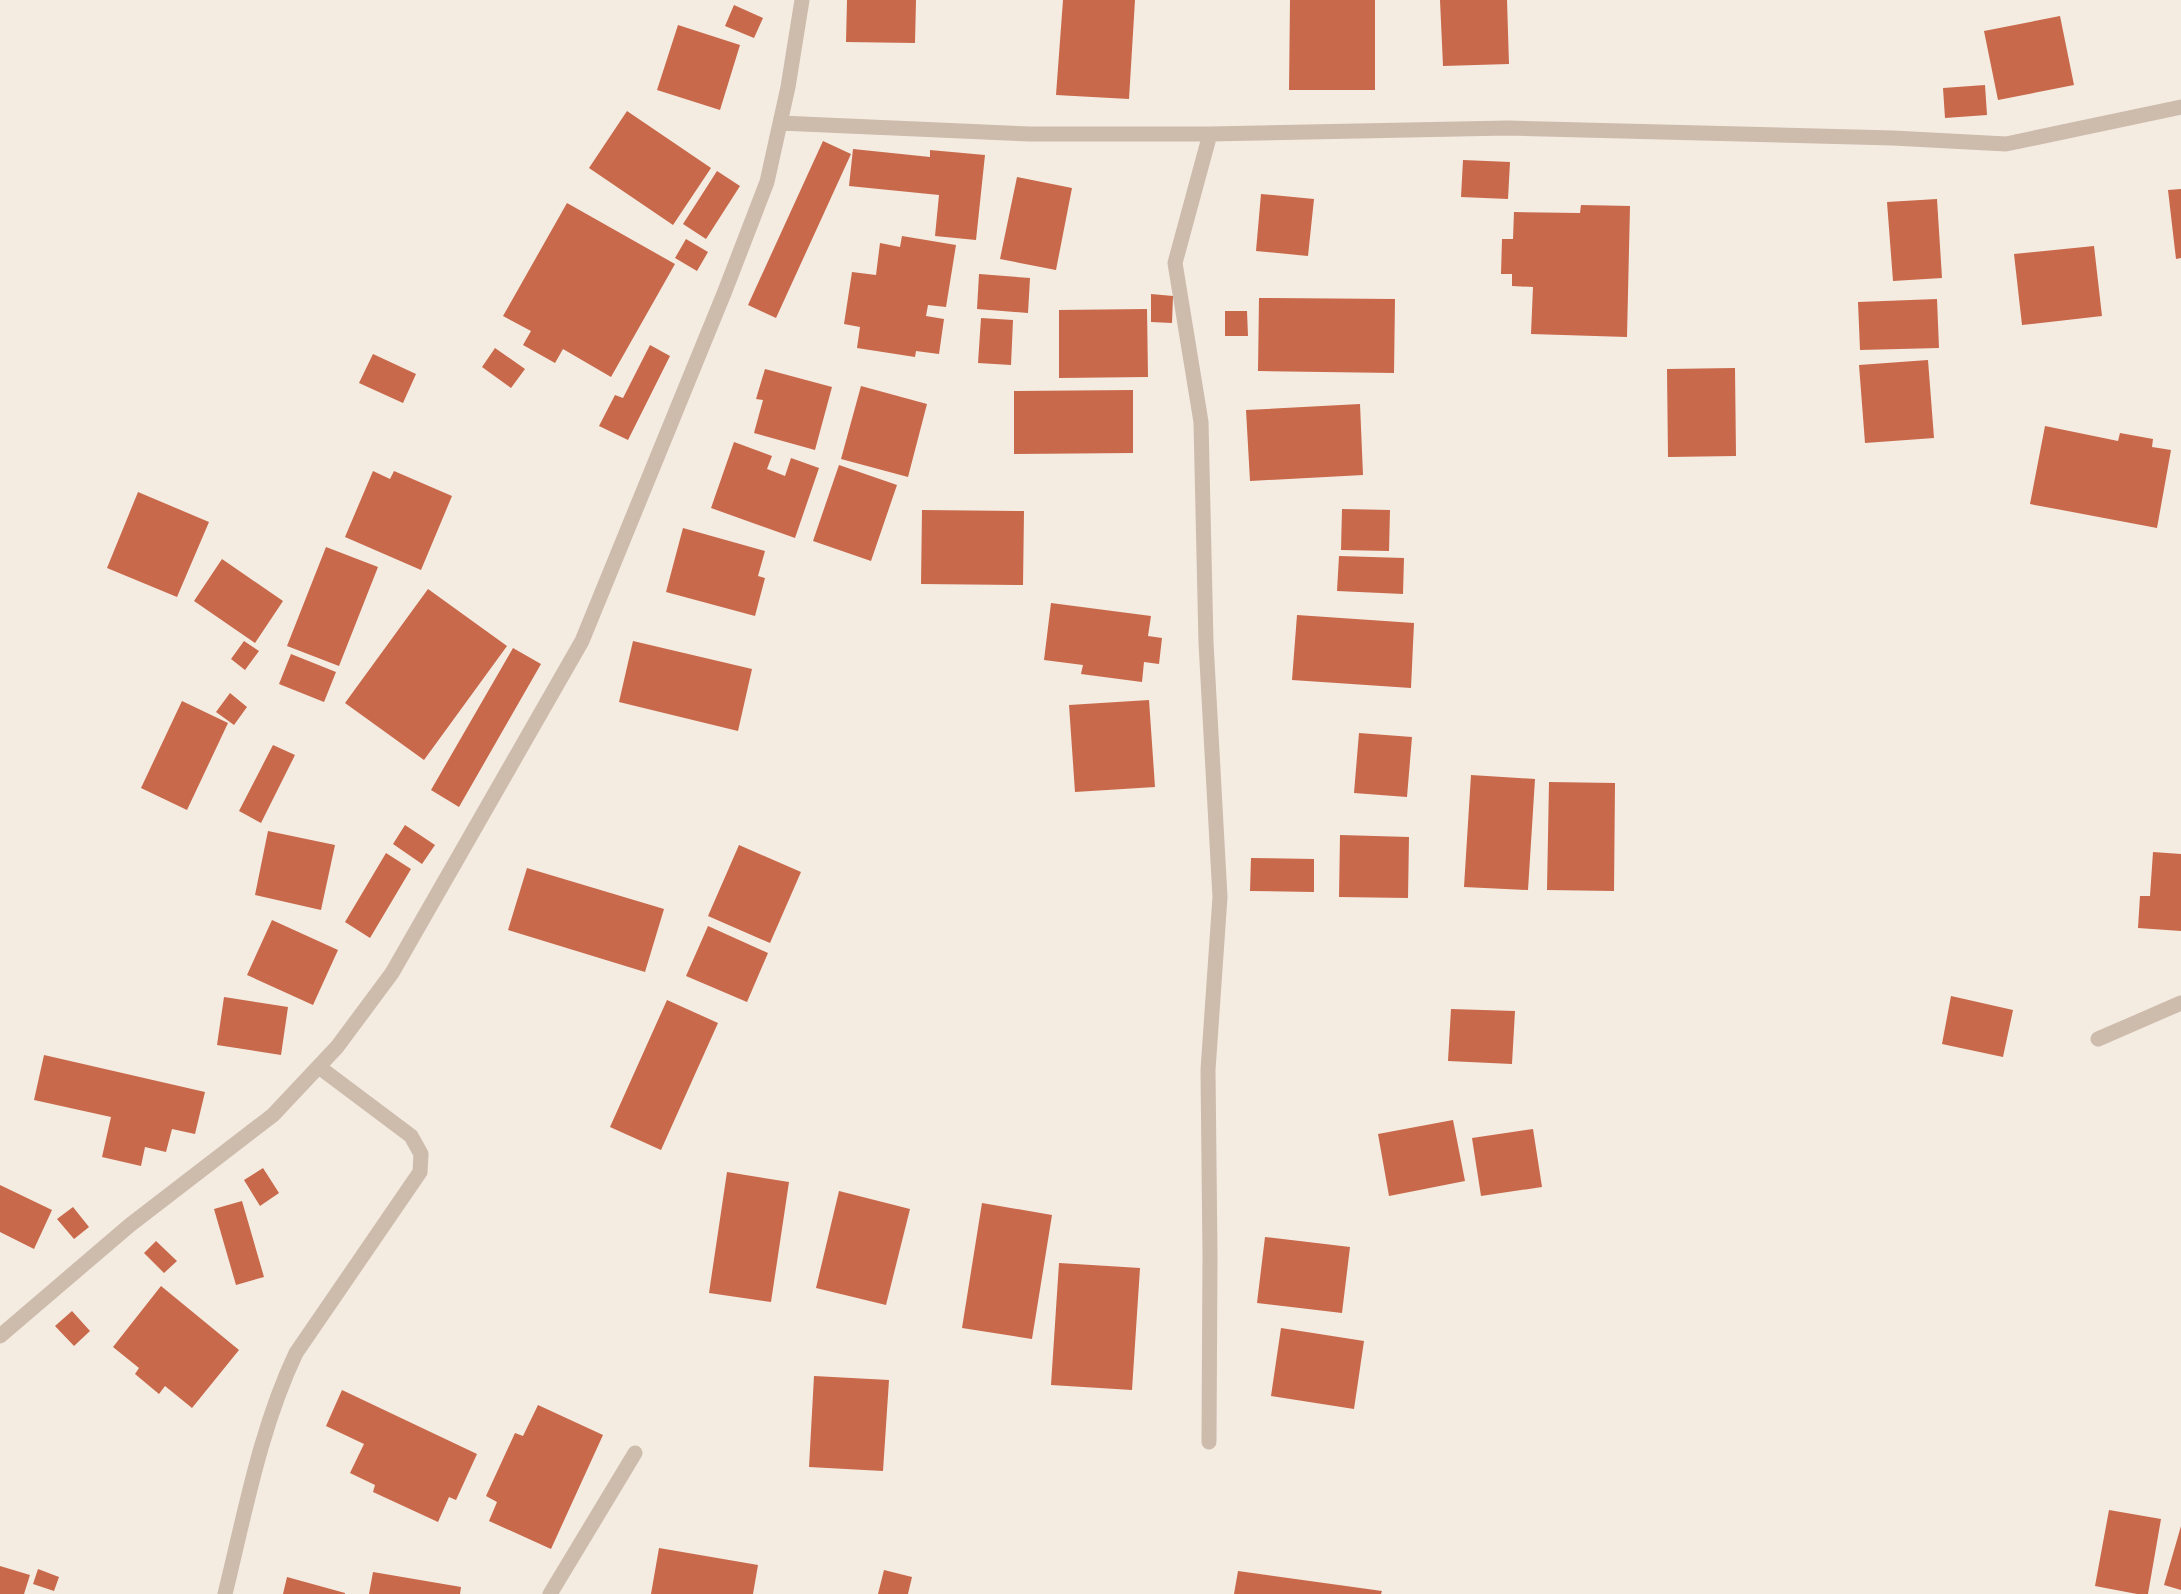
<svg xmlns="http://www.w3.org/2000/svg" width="2181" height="1594" font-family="'Noto Sans',sans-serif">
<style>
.building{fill:#c8694b}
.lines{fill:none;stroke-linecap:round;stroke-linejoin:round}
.minor{stroke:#cdbbac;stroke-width:15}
</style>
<rect width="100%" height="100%" fill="#f4ebe1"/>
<!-- building -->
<path class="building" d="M847,0H916L915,43L846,42Z
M1063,0H1135L1129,99L1056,95Z
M1290,0H1375V90H1289Z
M1440,0H1507L1509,64L1443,66Z
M734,5L763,18L754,38L725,26Z
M2060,16L2074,85L1998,100L1984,31Z
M678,25L740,45L720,110L657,90Z
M1985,85L1987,115L1945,118L1943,88Z
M627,111L711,168L673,225L589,168Z
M823,141L851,154L776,318L748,305Z
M853,149L930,157V150L985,155L976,240L935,236L939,195L849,186Z
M1463,160L1510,162L1508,199L1461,197Z
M717,171L740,186L706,239L683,224Z
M1017,177L1072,188L1056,270L1000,259Z
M2181,189V258L2176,259L2168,190Z
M1261,194L1314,199L1308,256L1256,251Z
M1937,199L1942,278L1893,281L1887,202Z
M567,203L675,264L611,377L563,349L555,363L523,345L531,331L503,316Z
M1581,205L1630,206L1627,337L1531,334L1533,287L1512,286V274H1501L1502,239H1513L1514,212L1580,213Z
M902,236L956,245L946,307L928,305L926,316L944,319L939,354L916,351L915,357L857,348L860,327L844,324L852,272L876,275L880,243L900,247Z
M686,239L708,252L697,271L675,258Z
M2094,246L2102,316L2022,325L2014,254Z
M979,274L1030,278L1028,313L977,309Z
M1151,294L1173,296L1172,323L1151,322Z
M1259,298L1395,299L1394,373L1258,371Z
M1937,299L1939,348L1860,350L1858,302Z
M1147,309L1148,377L1059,378V310Z
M1225,311H1247L1248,336H1225Z
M981,318L1013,320L1011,365L978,363Z
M650,345L670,356L628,440L599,426L615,395L623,398Z
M495,348L525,369L511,388L482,367Z
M373,354L416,374L403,403L359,383Z
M1928,360L1934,438L1865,443L1859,365Z
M1735,368L1736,456L1668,457L1667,369Z
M765,369L832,387L815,450L754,433L763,400L756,399Z
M861,386L927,404L908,477L841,459Z
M1133,390V453L1014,454V391Z
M1360,404L1363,475L1250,481L1246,410Z
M2045,426L2118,441L2120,433L2153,439L2152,447L2171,450L2157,528L2030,504Z
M734,442L772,456L767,469L785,476L791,458L819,468L795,538L711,508Z
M839,465L897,485L871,561L813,541Z
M373,471L390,479L394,471L452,496L421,570L345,537Z
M138,492L209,522L177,597L107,568Z
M1342,509L1390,510L1389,551L1341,550Z
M922,510L1024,511L1023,585L921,584Z
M683,528L765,551L758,576L765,578L755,616L666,592Z
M326,547L378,567L339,666L287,646Z
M1339,556L1404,558L1403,594L1337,591Z
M222,559L283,601L255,643L194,601Z
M428,589L507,646L424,760L345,703Z
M1051,603L1151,616L1148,636L1162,638L1159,664L1144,662L1142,682L1081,674L1083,665L1044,660Z
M1297,615L1414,623L1411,688L1292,680Z
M244,641L259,651L245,670L231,659Z
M633,641L752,669L738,731L619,702Z
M513,648L541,664L459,807L431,790Z
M291,654L336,672L324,702L279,684Z
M230,693L247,707L234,725L216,712Z
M1149,700L1155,787L1075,792L1069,705Z
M182,701L228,723L187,810L141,788Z
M1359,733L1412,737L1407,797L1354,793Z
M273,745L295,755L261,823L239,811Z
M1471,775L1535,779L1528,890L1464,887Z
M1549,782L1615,783L1614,891L1547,890Z
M405,825L435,845L422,864L393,844Z
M268,831L335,845L321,910L255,895Z
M1340,835L1409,837L1408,898L1339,897Z
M739,845L801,872L770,943L708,916Z
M2153,852L2181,854V931L2138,928L2140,896H2150Z
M386,853L411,869L370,938L345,922Z
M1251,858L1314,859V892L1250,891Z
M527,868L664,909L645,972L508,930Z
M272,920L338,950L313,1005L247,975Z
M708,926L768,953L747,1002L686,976Z
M1951,996L2013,1010L2003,1057L1942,1044Z
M224,997L288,1007L281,1055L217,1045Z
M667,1000L718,1023L661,1150L610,1127Z
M1451,1009L1515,1011L1512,1064L1448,1061Z
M44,1055L205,1092L195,1134L172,1129L166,1152L145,1147L141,1166L102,1157L111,1117L34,1100Z
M1453,1120L1465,1181L1389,1196L1378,1134Z
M1533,1129L1542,1187L1481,1196L1472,1138Z
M263,1168L279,1193L260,1206L244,1180Z
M727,1172L789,1182L771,1302L709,1293Z
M0,1185L52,1210L34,1249L0,1232Z
M839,1191L910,1209L886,1305L816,1288Z
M242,1201L264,1277L236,1285L214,1209Z
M982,1203L1052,1215L1032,1339L962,1328Z
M73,1207L89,1227L74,1239L57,1219Z
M1265,1237L1350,1247L1342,1313L1257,1303Z
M156,1241L177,1261L164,1273L144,1253Z
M1059,1263L1140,1268L1132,1390L1051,1385Z
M161,1286L239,1350L192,1408L165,1386L159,1394L135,1374L139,1368L113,1347Z
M72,1311L90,1331L74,1346L55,1326Z
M1281,1328L1364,1341L1354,1409L1271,1396Z
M814,1376L889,1380L883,1471L809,1467Z
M342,1390L477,1454L456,1500L449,1497L438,1522L373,1492L375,1485L350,1473L364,1444L326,1426Z
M538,1405L603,1435L551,1549L489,1521L497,1502L486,1496L515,1433L523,1436Z
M2109,1510L2161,1519L2148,1594H2137L2095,1586Z
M2181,1526V1590L2164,1585Z
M659,1548L758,1565L753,1594H651Z
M0,1566L30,1575L24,1594H0Z
M38,1569L59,1577L54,1591L33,1584Z
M884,1570L912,1577L908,1594H878Z
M1238,1571L1382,1591L1381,1594H1234Z
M373,1572L461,1587L460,1594H369Z
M287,1577L345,1593V1594H283Z"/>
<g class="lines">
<!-- minor -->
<path class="minor" d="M780,123L1030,134H1210L1508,128L1893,138L2006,144L2181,107
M2098,1039L2181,1003
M0,1336L130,1225L273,1115L337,1047L392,973L582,641L725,291L767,182L788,87L802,0
M1209,1442L1210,1256L1208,1070L1220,897L1206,643L1201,422L1175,263L1210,134
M225,1594C245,1513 260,1429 296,1353L420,1172L421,1154L411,1136L319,1067
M550,1594L635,1453"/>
</g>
</svg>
